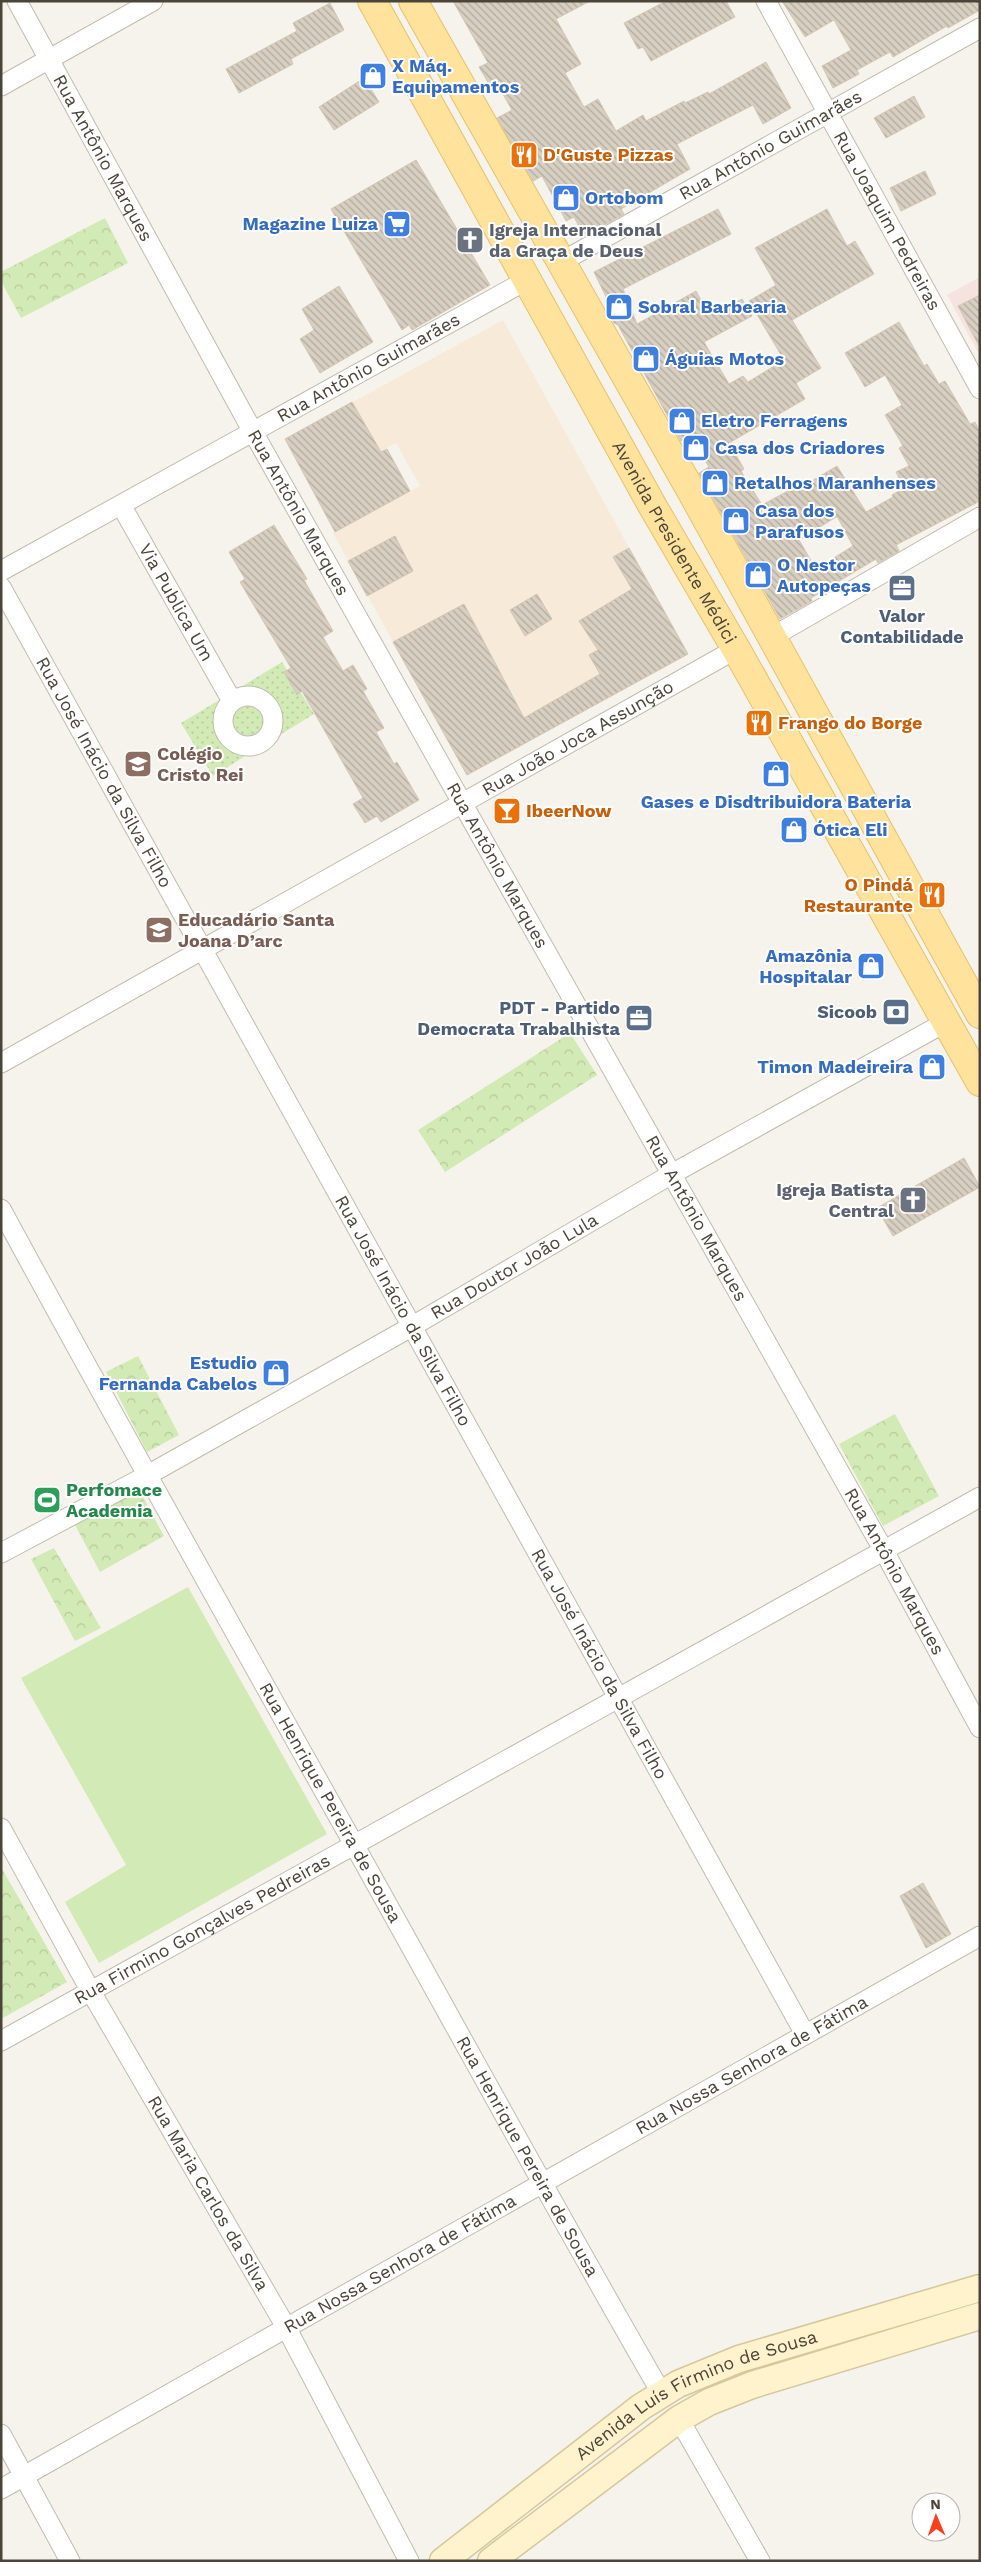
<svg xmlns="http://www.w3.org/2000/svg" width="981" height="2562" font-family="'Work Sans',sans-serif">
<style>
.commercial{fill:#f7ead8}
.medical{fill:#f6e3e0}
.grass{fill:#d2eab5}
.forest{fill:url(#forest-crowns)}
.park{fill:url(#park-dots)}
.building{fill:url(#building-back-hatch);stroke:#d3c7b4;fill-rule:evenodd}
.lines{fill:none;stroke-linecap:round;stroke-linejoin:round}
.minor-casing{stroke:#c2bbae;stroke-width:21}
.secondary-casing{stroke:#d6c79b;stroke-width:29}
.primary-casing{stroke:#e6c16a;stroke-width:30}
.minor{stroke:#fff;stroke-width:19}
.secondary{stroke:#fff3cd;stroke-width:26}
.primary{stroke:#ffe39c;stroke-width:28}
.labels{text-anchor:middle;stroke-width:4;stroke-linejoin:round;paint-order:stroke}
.shop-label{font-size:18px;font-weight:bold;fill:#366cbe;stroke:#fff;text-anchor:start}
.street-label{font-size:18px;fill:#4b4439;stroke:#fff}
.food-label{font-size:18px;font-weight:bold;fill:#c56008;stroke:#fff;text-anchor:start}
.worship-label{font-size:18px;font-weight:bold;fill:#5b616d;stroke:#fff;text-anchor:start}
.service-label{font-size:18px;font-weight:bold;fill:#4e5e75;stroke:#fff;text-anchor:end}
.education-label{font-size:18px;font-weight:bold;fill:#785e54;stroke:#fff;text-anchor:start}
.leisure-label{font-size:18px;font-weight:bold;fill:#27864d;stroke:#fff;text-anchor:start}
</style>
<defs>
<pattern id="forest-crowns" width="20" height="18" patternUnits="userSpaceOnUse" patternTransform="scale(1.25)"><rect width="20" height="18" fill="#d2eab5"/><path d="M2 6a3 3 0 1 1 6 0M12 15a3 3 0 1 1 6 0" fill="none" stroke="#b6ca9c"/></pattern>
<pattern id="park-dots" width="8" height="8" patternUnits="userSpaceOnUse" patternTransform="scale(1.25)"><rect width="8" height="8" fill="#d2eab5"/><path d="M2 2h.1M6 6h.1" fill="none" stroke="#b6ca9c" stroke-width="1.8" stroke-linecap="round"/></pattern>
<pattern id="building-back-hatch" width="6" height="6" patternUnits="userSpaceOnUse" patternTransform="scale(1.25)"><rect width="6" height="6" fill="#d8cfc1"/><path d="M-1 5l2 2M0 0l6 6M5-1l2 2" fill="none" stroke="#b1aa9e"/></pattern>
</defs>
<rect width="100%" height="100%" fill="#f6f3ec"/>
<!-- commercial -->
<path class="commercial" d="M503,320L688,654L467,775L333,533L420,486L396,443L312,488L285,439Z"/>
<!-- medical -->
<path class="medical" d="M980,277V356L947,295Z"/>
<!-- grass -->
<path class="grass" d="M188,1587L327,1834L99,1963L65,1902L126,1865L21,1678Z"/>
<!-- forest -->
<path class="forest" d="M105,218L128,263L21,318L1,281V272Z
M570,1033L597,1075L445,1172L418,1130Z
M138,1356L179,1435L147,1452L106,1372Z
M895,1414L939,1496L883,1526L839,1444Z
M139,1490L164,1536L100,1572L75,1525Z
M54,1548L101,1628L75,1641L31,1559Z
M1,1867L67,1982L1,2019Z"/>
<!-- park -->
<path class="park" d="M282,662L314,714L213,776L181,723Z"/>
<!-- building -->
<path class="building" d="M453,1H590L556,19L581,64L565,73L584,107L598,99L616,131L643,115L646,121L684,101L685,103L708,92L709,94L766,62L791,108L763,124L753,105L677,144L690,169L621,209L624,214L584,236L574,217L566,221L542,176L533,181L497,118L512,110L495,80L489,84L479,67L488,63Z
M666,1H726L735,17L651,61L643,47L638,49L624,23Z
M782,1H980V10L948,28L947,26L893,57L890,52L857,70L859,74L833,88L822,66L851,50L834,20L805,37Z
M330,3L344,30L291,59L293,64L239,93L226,69L297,31L293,23Z
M364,78L379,102L334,130L319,107Z
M914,96L925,117L886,138L874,118Z
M416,160L490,285L412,330L409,325L402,330L331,209Z
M925,171L936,194L901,211L890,188Z
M718,209L731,234L623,289L637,324L696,291L706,309L713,305L717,313L742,299L752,316L704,342L729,384L743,376L748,382L784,360L749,301L776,285L755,248L827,209L847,246L855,241L874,274L792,320L821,368L796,383L805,399L729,443L744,469L741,471L762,505L799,485L800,488L837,466L866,512L893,497L892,495L904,488L896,472L909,466L899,448L903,446L885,415L902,405L885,375L865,387L845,353L899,322L924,366L927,364L939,384L945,381L970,424L975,422L980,432V501L896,545L899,551L878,563L876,559L811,598L812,601L780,619L699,473L709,467L690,435L681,441L618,325L614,323L606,304L609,303L594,272ZM836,517L838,518L853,546L816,569L799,540Z
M339,286L373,342L320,373L300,339L314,330L302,309Z
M980,295V348L958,306Z
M352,402L381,452L387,449L410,491L335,532L285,439Z
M274,525L307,579L304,580L333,631L323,637L343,671L353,665L367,689L363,691L384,728L376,732L394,764L397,762L419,800L381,822L377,816L365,823L353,804L363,798L302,691L297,695L284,672L291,668L240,582L245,579L229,552Z
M395,536L413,571L367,596L348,561Z
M629,548L688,654L467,775L393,642L464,604L524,718L600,674L589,655L598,650L579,621L632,589L613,557Z
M537,594L552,619L525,636L510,610Z
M964,1158L980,1187L893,1236L877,1208Z
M923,1883L951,1934L926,1948L900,1896Z"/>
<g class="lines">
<defs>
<g id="minor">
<path id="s1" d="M17,1L253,432L884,1551L980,1728"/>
<path id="s2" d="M766,1L980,389"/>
<path d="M1,86L153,1"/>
<path id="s3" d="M561,262L980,28"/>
<path id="s4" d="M121,505L232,701"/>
<path id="s5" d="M1,571L527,280"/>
<path id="s6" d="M1,587L805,2034"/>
<path d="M772,637L980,517"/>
<circle cx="248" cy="721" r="25"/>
<path id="s7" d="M1,1063L736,649"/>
<path id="s8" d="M1,1209C116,1421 234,1631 352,1841C455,2025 556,2211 662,2394"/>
<path id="s9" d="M1,1553L146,1476L411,1327L670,1175L946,1022"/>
<path id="s10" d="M1,1828L90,1990L286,2327L409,2561"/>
<path id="s11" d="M1,2041L980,1497"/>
<path d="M679,2419L760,2561"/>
<path d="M1,2434L70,2561"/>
<path id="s12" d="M1,2489L980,1936"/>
</g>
<g id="secondary">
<path id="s13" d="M443,2561L641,2407L678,2384L739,2359L980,2288"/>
<path d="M491,2561L679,2419L709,2402L752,2385L980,2316"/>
</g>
<g id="primary">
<path id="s14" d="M372,1L653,507L736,649L980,1082"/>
<path d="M413,1L689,487L980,1014"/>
</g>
</defs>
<!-- minor casing -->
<use href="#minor" class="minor-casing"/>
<!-- secondary casing -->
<use href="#secondary" class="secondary-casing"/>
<!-- primary casing -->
<use href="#primary" class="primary-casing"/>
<!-- minor -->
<use href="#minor" class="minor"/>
<!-- secondary -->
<use href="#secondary" class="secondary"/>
<!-- primary -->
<use href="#primary" class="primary"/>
</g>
<!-- icons -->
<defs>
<symbol id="shop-square" viewBox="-11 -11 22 22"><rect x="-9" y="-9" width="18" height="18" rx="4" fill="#3f7fe0" stroke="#fff"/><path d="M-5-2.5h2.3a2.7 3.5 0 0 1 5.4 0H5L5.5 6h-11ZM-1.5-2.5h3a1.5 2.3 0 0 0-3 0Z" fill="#fff"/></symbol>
<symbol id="restaurant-square" viewBox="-11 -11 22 22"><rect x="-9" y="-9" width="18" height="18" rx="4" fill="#e8710a" stroke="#fff"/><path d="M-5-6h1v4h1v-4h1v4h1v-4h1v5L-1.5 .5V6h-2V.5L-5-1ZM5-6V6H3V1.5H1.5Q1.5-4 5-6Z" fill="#fff"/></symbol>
<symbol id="supermarket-square" viewBox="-11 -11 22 22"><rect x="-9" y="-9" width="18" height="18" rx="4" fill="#3f7fe0" stroke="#fff"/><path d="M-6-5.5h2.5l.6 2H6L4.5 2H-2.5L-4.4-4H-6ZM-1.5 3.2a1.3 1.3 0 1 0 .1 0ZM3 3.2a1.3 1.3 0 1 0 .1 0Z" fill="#fff"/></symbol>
<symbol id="church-square" viewBox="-11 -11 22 22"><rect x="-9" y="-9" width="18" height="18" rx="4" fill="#6b7280" stroke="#fff"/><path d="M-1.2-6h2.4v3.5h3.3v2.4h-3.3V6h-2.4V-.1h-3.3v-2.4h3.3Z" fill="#fff"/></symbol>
<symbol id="office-square" viewBox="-11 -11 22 22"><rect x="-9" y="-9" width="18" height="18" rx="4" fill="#5c6f8a" stroke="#fff"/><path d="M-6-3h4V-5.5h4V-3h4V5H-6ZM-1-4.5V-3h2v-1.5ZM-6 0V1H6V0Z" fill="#fff"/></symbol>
<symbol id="school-square" viewBox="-11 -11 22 22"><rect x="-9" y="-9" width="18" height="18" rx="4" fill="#8d6e63" stroke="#fff"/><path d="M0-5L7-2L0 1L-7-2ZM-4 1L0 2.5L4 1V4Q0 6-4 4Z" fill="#fff"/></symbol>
<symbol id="bar-square" viewBox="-11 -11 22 22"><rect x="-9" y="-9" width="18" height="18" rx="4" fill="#e8710a" stroke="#fff"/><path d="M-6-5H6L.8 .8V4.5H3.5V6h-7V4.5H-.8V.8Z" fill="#fff"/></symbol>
<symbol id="bank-square" viewBox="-11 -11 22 22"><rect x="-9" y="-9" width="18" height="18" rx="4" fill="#5c6f8a" stroke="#fff"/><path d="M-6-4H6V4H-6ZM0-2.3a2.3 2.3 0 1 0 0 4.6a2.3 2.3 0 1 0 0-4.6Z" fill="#fff"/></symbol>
<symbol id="stadium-square" viewBox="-11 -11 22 22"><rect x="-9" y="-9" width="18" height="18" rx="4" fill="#2e9e5b" stroke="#fff"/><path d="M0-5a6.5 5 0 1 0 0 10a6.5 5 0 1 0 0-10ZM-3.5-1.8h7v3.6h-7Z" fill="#fff"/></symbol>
</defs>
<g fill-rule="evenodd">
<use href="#shop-square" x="357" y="60" width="32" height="32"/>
<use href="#restaurant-square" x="508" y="139" width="32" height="32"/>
<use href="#shop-square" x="550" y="182" width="32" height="32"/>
<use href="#supermarket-square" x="381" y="208" width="32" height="32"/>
<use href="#church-square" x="454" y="224" width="32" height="32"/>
<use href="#shop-square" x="603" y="291" width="32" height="32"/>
<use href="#shop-square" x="630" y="343" width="32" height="32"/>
<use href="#shop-square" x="666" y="405" width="32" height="32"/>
<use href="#shop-square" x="680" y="432" width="32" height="32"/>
<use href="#shop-square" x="699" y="467" width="32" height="32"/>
<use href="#shop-square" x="720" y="505" width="32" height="32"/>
<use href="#shop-square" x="742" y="559" width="32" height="32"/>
<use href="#office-square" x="886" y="572" width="32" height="32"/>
<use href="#restaurant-square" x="743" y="707" width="32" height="32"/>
<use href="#school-square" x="122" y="748" width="32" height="32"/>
<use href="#shop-square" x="760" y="758" width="32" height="32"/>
<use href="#bar-square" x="491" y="795" width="32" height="32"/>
<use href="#shop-square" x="778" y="814" width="32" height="32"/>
<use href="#restaurant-square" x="916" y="879" width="32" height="32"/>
<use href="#school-square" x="143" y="914" width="32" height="32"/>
<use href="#shop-square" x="855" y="950" width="32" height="32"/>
<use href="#bank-square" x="880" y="996" width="32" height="32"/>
<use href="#office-square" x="623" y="1002" width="32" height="32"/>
<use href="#shop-square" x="916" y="1051" width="32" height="32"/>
<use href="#church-square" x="897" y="1184" width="32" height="32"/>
<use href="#shop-square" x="260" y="1357" width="32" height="32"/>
<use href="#stadium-square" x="31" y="1484" width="32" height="32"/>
</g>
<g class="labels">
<!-- shop labels -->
<g class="shop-label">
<text x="392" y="72">X Máq.<tspan x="392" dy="21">Equipamentos</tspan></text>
<text x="585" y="204">Ortobom</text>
<text x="378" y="230" text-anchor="end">Magazine Luiza</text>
<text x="638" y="313">Sobral Barbearia</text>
<text x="665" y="365">Águias Motos</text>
<text x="701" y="427">Eletro Ferragens</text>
<text x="715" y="454">Casa dos Criadores</text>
<text x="734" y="489">Retalhos Maranhenses</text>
<text x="755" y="517">Casa dos<tspan x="755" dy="21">Parafusos</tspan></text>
<text x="777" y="571">O Nestor<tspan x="777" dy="21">Autopeças</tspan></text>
<text x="776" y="808" text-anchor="middle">Gases e Disdtribuidora Bateria</text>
<text x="813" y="836">Ótica Eli</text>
<text x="852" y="962" text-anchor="end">Amazônia<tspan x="852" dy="21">Hospitalar</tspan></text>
<text x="913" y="1073" text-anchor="end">Timon Madeireira</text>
<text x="257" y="1369" text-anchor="end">Estudio<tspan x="257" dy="21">Fernanda Cabelos</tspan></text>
</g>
<!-- street labels -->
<g class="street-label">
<text dy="6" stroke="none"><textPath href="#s3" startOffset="240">Rua Antônio Guimarães</textPath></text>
<text dy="6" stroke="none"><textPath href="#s1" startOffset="179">Rua Antônio Marques</textPath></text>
<text dy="6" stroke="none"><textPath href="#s2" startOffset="251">Rua Joaquim Pedreiras</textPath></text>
<text dy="6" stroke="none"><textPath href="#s5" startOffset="420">Rua Antônio Guimarães</textPath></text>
<text dy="6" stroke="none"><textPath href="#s1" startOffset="584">Rua Antônio Marques</textPath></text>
<text dy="6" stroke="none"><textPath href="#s14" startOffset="620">Avenida Presidente Médici</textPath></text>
<text dy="6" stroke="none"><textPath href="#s4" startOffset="112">Via Publica Um</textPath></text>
<text dy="6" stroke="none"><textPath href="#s7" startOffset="662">Rua João Joca Assunção</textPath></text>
<text dy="6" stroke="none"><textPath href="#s6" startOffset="212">Rua José Inácio da Silva Filho</textPath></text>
<text dy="6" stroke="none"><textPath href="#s1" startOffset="989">Rua Antônio Marques</textPath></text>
<text dy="6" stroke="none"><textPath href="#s1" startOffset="1394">Rua Antônio Marques</textPath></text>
<text dy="6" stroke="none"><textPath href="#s9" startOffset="588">Rua Doutor João Lula</textPath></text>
<text dy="6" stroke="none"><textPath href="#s6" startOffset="828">Rua José Inácio da Silva Filho</textPath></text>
<text dy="6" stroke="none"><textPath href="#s1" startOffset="1799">Rua Antônio Marques</textPath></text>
<text dy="6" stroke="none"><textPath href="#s6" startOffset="1232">Rua José Inácio da Silva Filho</textPath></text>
<text dy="6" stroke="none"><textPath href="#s8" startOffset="679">Rua Henrique Pereira de Sousa</textPath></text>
<text dy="6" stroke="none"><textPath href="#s11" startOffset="230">Rua Firmino Gonçalves Pedreiras</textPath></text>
<text dy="6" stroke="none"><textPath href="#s12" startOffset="862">Rua Nossa Senhora de Fátima</textPath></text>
<text dy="6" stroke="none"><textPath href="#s8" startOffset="1084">Rua Henrique Pereira de Sousa</textPath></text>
<text dy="6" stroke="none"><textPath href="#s10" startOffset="420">Rua Maria Carlos da Silva</textPath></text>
<text dy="6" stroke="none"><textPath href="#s12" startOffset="458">Rua Nossa Senhora de Fátima</textPath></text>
<text dy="6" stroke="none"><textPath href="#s13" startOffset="306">Avenida Luís Firmino de Sousa</textPath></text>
</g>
<!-- food labels -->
<g class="food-label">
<text x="543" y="161">D'Guste Pizzas</text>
<text x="778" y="729">Frango do Borge</text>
<text x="526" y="817">IbeerNow</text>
<text x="913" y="891" text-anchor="end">O Pindá<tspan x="913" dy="21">Restaurante</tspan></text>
</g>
<!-- worship labels -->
<g class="worship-label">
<text x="489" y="236">Igreja Internacional<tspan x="489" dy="21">da Graça de Deus</tspan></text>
<text x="894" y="1196" text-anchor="end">Igreja Batista<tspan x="894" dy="21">Central</tspan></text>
</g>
<!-- service labels -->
<g class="service-label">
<text x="902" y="622" text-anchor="middle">Valor<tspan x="902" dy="21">Contabilidade</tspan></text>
<text x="620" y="1014">PDT - Partido<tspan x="620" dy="21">Democrata Trabalhista</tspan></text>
<text x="877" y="1018">Sicoob</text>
</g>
<!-- education labels -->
<g class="education-label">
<text x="157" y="760">Colégio<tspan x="157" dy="21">Cristo Rei</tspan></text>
<text x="178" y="926">Educadário Santa<tspan x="178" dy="21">Joana D’arc</tspan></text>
</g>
<!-- leisure labels -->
<g class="leisure-label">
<text x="66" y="1496">Perfomace<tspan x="66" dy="21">Academia</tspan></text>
</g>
</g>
<!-- border -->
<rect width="981" height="2562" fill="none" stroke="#4b4439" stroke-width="5"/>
<!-- north arrow -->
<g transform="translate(936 2517) rotate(358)"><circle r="24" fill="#ffffff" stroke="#b7b4b0"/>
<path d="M0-4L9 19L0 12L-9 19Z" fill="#fc3f1d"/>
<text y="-8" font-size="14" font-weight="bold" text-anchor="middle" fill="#4b4439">N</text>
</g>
</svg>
